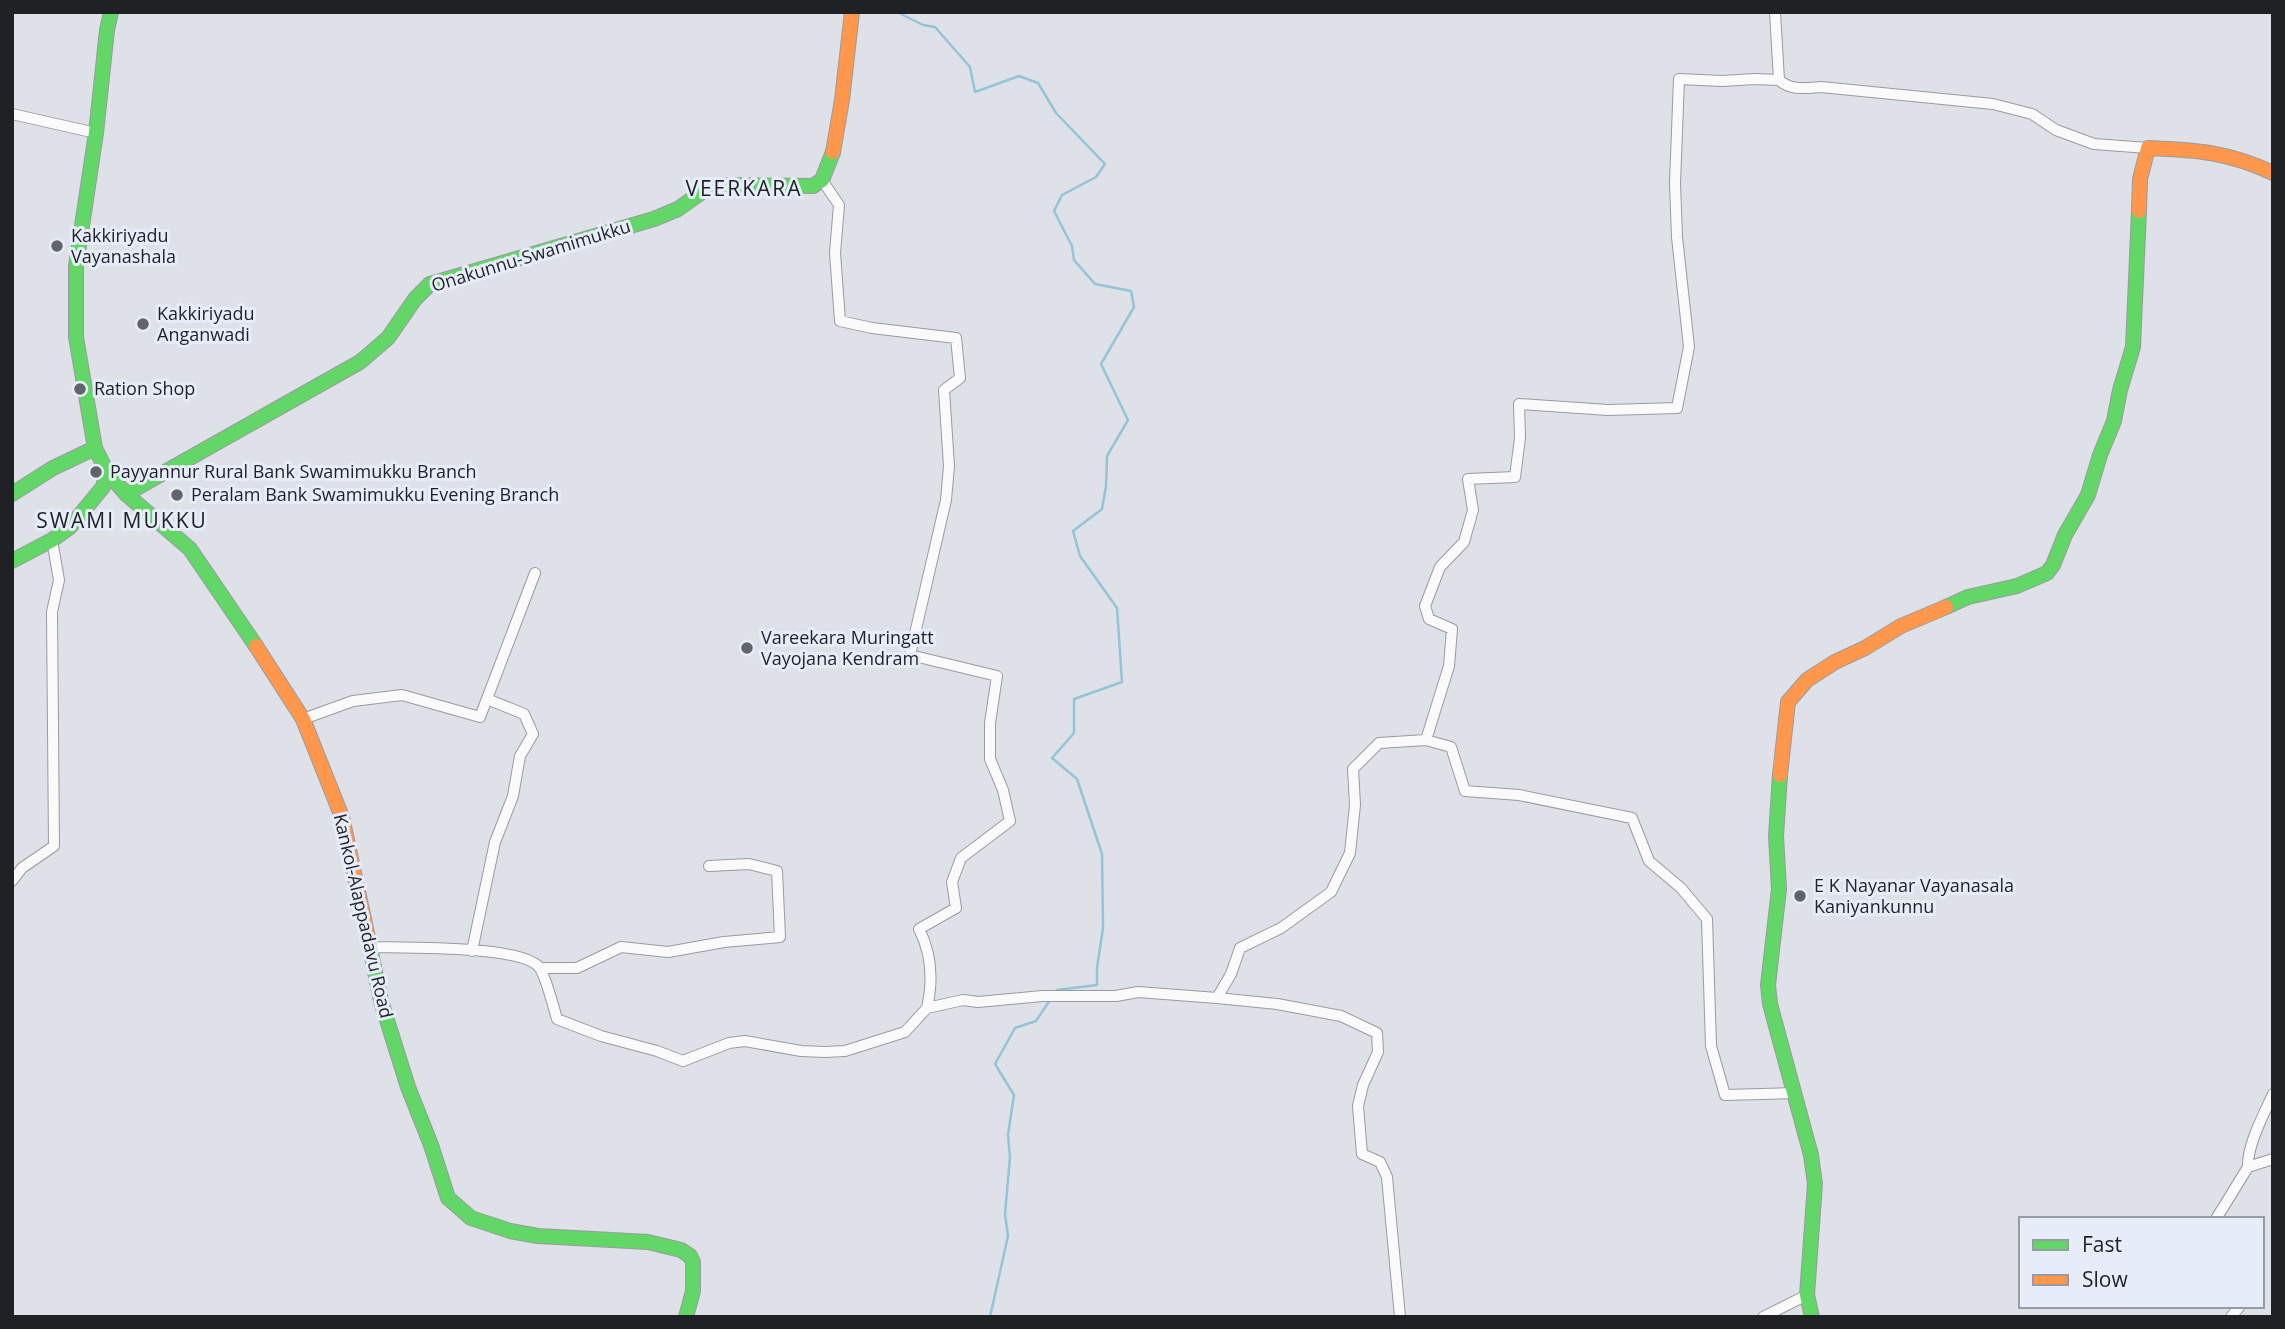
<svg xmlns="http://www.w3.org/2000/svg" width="2285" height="1329" font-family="'Open Sans',sans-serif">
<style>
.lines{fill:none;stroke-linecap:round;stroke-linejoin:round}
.stream{stroke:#94c4d8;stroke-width:2.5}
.street-casing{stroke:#999b9f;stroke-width:12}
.fast-casing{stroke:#999b9f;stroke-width:16}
.slow-casing{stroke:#999b9f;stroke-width:16}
.street{stroke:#fafafb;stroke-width:10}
.fast{stroke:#63d668;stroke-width:14}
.slow{stroke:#ff974d;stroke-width:14}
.poi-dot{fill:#626469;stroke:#e7edf8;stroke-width:2.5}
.labels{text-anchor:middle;stroke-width:6;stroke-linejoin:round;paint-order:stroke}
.poi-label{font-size:18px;fill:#1f2125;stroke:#e7edf8;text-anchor:start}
.street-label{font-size:18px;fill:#1f2125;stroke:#e7edf8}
.quarter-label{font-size:21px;letter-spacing:2px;fill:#1f2125;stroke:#e7edf8}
</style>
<rect width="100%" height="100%" fill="#dee1e7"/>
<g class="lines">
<!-- stream -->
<path class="stream" d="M897,12L923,25L935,27L970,67L975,92L1019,76L1038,83L1056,113L1105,164L1096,177L1062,195L1054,211L1072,246L1074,260L1095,284L1131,291L1134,307L1101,364L1128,420L1107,456L1106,486L1102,509L1073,531L1080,556L1117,608L1122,682L1074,699V733L1052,758L1077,779L1102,854L1103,928L1097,968V985L1057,990L1055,992
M990,1317L1008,1236L1005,1214L1010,1157L1008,1135L1014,1095L995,1064L1015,1028L1036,1021L1050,1000"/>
<defs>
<path id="street" d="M1775,12L1779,80C1791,91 1806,88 1821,87L1993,104L2032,114L2056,130L2094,144L2148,148
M1779,80L1755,79L1722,81L1679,79L1675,183L1677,237L1689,347L1677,408L1608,410L1519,404L1520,438L1515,477L1468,479L1473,510L1464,542L1440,567L1425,606L1429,619L1452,629L1449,666L1426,740L1451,747L1465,791L1519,795L1632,818L1649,861L1681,888L1707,919L1711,1046L1725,1095L1794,1093
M12,114L96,133
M822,180L839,205L835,253L840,321L872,328L956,338L960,378L944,390L949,466L946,500L910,655L997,676L990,723V759L1003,790L1010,821L961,858L952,882L956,908L919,929C932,954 933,981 927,1008
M303,719L353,701L402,695L480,717L535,573
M12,881L22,868L54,846L52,612L59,580L52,540
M369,947C401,948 520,945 539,967C544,973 554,1008 557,1019L601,1036L657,1051L683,1061L729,1043L745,1041L801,1051L825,1052L845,1051L905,1032L927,1008L963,1000L978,1002L1042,996H1116L1138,992L1217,998L1231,974L1240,948L1281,928L1331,892L1350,853L1355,805L1353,769L1379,743L1426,740
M472,951L495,842L513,796L520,756L533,734L524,714L487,699
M540,968H577L621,947L668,952L724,942L780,937L777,871L749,864L709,866
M1217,998L1277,1004L1341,1016L1377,1033L1378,1052L1363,1085L1358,1106L1362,1154L1380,1162L1387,1177L1400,1317
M2248,1167C2247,1145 2264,1114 2273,1094
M2216,1219L2248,1167L2273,1159
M1763,1317L1807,1295
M2231,1317L2240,1306"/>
<path id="fast" d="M111,12L107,30L96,133L76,266V337L95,448L107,472L126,494L190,549L256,646
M12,494L53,468L95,448
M126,494L360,362L388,338L415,299L430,284L654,219L678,209L709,187L720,185L813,186L822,180L833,152
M12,561L52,540L70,527L103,487L107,472
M1946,607L1968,597L2017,586L2047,573L2053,565L2065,535L2088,495L2100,455L2114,421L2120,390L2133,347L2139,211
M1780,775L1776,836L1779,889L1768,985L1770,1004L1811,1155L1815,1184L1807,1295L1812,1317
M368,938L381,1001L408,1087L431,1145L448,1198L471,1218L510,1231L538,1236L648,1242L681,1250L690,1256L693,1262V1291L686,1317"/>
<path id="slow" d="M833,152L842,100L852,12
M2139,211L2140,179L2148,148C2197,150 2228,152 2273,173
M256,646L303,719L342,817L368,938
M1780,775L1788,702L1807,680L1835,662L1865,648L1901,626L1946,607"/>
</defs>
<!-- street casing -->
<use href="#street" class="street-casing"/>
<!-- fast casing -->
<use href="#fast" class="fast-casing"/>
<!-- slow casing -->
<use href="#slow" class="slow-casing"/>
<!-- street -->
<use href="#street" class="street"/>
<!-- fast -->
<use href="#fast" class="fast"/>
<!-- slow -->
<use href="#slow" class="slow"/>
</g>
<!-- markers -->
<g class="poi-dot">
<circle cx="57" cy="246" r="7"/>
<circle cx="143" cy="324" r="7"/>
<circle cx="80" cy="389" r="7"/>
<circle cx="96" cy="472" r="7"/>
<circle cx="177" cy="495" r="7"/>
<circle cx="747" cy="648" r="7"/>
<circle cx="1800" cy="896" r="7"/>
</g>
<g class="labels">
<!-- poi labels -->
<g class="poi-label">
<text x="71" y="242">Kakkiriyadu<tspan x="71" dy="21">Vayanashala</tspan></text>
<text x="157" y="320">Kakkiriyadu<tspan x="157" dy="21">Anganwadi</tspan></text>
<text x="94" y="395">Ration Shop</text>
<text x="110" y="478">Payyannur Rural Bank Swamimukku Branch</text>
<text x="191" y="501">Peralam Bank Swamimukku Evening Branch</text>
<text x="761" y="644">Vareekara Muringatt<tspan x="761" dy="21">Vayojana Kendram</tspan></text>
<text x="1814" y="892">E K Nayanar Vayanasala<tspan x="1814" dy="21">Kaniyankunnu</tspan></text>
</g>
<!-- street labels -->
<g class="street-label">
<text transform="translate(531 256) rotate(-17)" y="6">Onakunnu-Swamimukku</text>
<text transform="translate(363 916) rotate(77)" y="6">Kankol-Alappadavu Road</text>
</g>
<!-- quarter labels -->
<g class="quarter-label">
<text x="744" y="196">VEERKARA</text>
<text x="122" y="528">SWAMI MUKKU</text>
</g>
</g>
<!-- border -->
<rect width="2285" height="1329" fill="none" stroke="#1f2125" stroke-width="28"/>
<!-- legend -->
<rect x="2019" y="1217" width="245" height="91" fill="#e7edf8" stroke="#979ba4" stroke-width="2"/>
<rect x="2033" y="1240" width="35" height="10" fill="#63d668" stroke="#979ba4" stroke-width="2"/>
<text x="2082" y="1252" font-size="21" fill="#1f2125">Fast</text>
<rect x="2033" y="1275" width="35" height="10" fill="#ff974d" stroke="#979ba4" stroke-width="2"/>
<text x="2082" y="1287" font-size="21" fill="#1f2125">Slow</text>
</svg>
